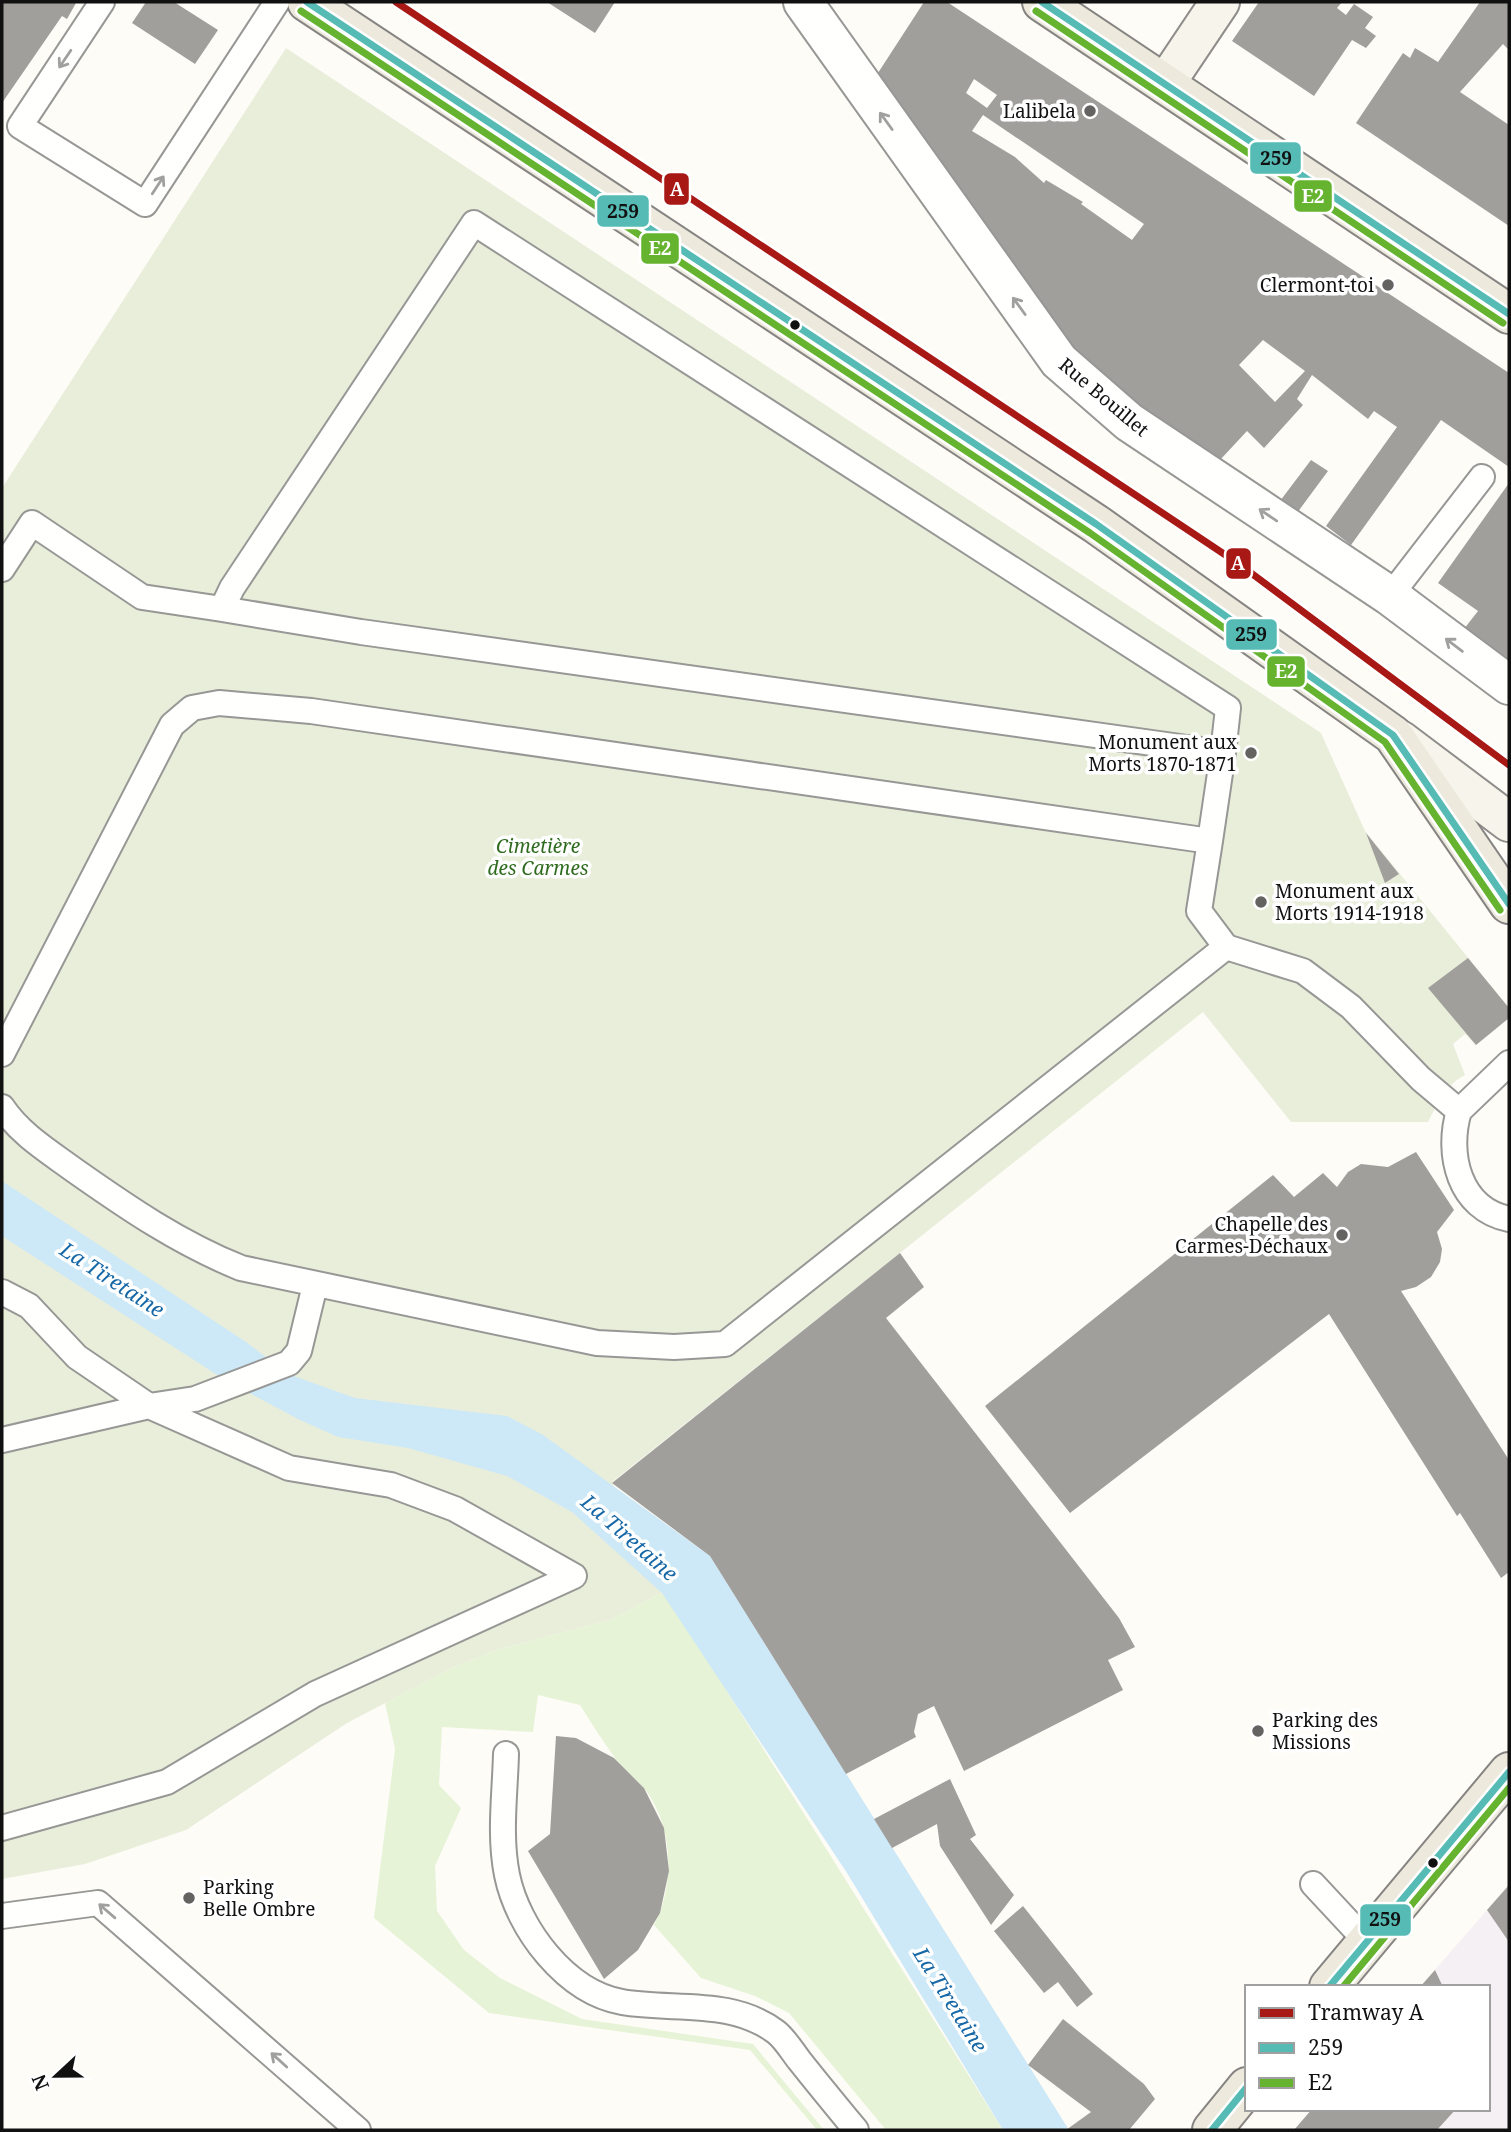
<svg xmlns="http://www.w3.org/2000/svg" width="1511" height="2132" font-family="'Noto Serif',serif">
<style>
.industrial{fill:#f5f0f3}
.green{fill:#e7f3d7}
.cemetery{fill:#e9eedb}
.water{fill:#cde8f7}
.building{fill:#a19f9c;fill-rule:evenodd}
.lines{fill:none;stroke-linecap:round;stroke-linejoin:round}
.lane-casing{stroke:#979795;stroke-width:28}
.street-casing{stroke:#979795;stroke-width:42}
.secondary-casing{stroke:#8e8d8b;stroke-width:42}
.primary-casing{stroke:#858482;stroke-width:42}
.lane{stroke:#fffffe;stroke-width:24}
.street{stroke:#fffffe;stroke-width:38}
.secondary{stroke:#f6f4eb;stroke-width:38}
.primary{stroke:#ede9dc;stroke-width:38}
.bus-1-casing{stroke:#fff;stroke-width:12}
.bus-2-casing{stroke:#fff;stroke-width:12}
.bus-1{stroke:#56bbb4;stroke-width:7}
.bus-2{stroke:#65b32e;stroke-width:7}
.tram-1-casing{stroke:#fff;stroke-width:12}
.tram-1{stroke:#a81815;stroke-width:7}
.oneway{stroke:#a0a09f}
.poi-dot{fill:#646362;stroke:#fff;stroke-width:2.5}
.bus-dot{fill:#111;stroke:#fff;stroke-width:2.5}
.labels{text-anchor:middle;stroke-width:7;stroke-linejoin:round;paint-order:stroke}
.poi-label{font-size:19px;fill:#111;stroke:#fff;text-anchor:end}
.street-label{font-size:19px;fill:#111;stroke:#fff}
.park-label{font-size:19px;font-style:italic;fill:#2f6b1f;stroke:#fff}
.water-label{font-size:21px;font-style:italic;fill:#1768a6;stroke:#fff}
.line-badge{stroke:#fff;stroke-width:2.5}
.badge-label{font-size:19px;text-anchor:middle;font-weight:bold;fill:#fff}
.pale-badge-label{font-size:19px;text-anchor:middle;font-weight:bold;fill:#111}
</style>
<rect width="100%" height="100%" fill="#fdfcf7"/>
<!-- industrial -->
<path class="industrial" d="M1509,1885V2130H1295L1314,2109H1488V1987H1420Z"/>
<!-- green -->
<path class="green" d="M662,1593L674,1607L1003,2130H886L789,2013L755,1996L701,1978L654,1925C676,1884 673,1823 643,1787C633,1776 621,1767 613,1755C601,1739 591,1722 580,1705L538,1695L533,1732L442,1727L439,1785L461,1808L435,1866L437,1911L464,1950L500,1978L582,2019L753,2044L824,2130H817L750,2050L489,2013L374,1918L395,1749L385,1703L452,1668L499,1649L610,1620Z"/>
<!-- cemetery -->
<path class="cemetery" d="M286,48L1321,733L1365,831L1509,1008V1018L1476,1045L1465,1034L1453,1044L1465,1075C1445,1085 1438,1103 1428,1122H1291L1203,1012L612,1482L662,1593L610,1620L499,1649L452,1668L347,1723L186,1830L85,1864L2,1879V488Z"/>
<!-- water -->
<path class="water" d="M2,1181L246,1342L288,1374L355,1398L507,1416L543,1435L710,1556L1069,2130H1003L847,1873L662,1593L572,1512L507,1476L408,1448L338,1437L298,1419L225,1380L2,1236Z"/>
<!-- building -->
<path class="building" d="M2,2L76,3L67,19L62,16L2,103Z
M146,2H174L218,30L195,64L132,23Z
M547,2H615L595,33Z
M924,2H947L1509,373V467L1441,420L1351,545L1326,526L1397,427L1374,411L1368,419L1312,375L1297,399L1303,405L1264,448L1247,431L1220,460L1090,373L876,76ZM974,79L997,95L987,108L966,93ZM983,115L1144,224L1132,240L1081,204L1083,202L1046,180L1044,183L1015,157L972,131ZM1263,340L1305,371L1275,402L1239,365Z
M1259,2H1342L1337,8L1346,15L1354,4L1373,17L1365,28L1376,36L1366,48L1352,40L1314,96L1232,41Z
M1480,2H1509V50L1503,44L1460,92L1509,125V226L1356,123L1403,53L1410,58L1415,48L1438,62Z
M1311,460L1328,471L1297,513L1280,501Z
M1509,483V661L1464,629L1478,611L1438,583Z
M1366,833L1399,874L1385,883Z
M1468,958L1509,1008V1018L1476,1045L1428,988Z
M1416,1152L1454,1210L1437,1232L1442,1249L1440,1262L1431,1277L1416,1287L1401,1291L1509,1460V1572L1501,1578L1460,1513L1457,1516L1329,1314L1070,1513L985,1406L1273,1175L1294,1197L1323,1173L1337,1187L1348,1172L1361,1164L1388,1167Z
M900,1253L924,1287L886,1318L1119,1618L1135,1647L1108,1660L1123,1690L964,1771L934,1706L918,1714L914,1732L916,1737L846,1774L710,1556L612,1483Z
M556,1736L576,1738L614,1758L644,1788L664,1828L669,1871L660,1913L638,1950L604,1979L528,1851L550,1834Z
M950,1779L976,1835L970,1839L1014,1895L991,1925L940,1846L937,1824L892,1848L874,1819Z
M1509,1885V1942L1487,1910Z
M1023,1906L1093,1994L1077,2007L1058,1982L1044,1993L994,1931Z
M1435,1970L1443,1987H1420Z
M1063,2019L1144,2084L1155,2099L1129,2130H1066L1091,2112L1028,2065Z
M1312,2109H1456L1437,2130H1294Z"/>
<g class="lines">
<defs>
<path id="lane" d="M102,2L20,126L145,204L277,2
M2,569L32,523L142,597L222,609L232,588L474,223L1228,708L1223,753
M1390,596L1482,477
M1226,947L1303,971L1351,1007L1421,1079L1459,1111L1509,1063
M2,1054L172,725L192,708L219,703L311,711L1210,841L1223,753L361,632L222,609
M2,1107C20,1134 48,1151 74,1170C128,1208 179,1243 241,1268L597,1343L674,1347L725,1344L1226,947L1199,911L1210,841
M1459,1111C1446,1154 1459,1209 1509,1219
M2,1292L29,1306L77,1357L149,1406L289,1468L391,1485L455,1509L574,1576L315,1694L167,1782L2,1828
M2,1440L149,1406L195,1399L289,1363L299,1351L315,1285
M506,1754C505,1794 499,1835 507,1875C518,1929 566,1992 622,2002C673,2011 731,1998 776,2032C785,2039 792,2051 799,2060C818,2084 837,2107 856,2130
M1313,1884L1367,1942
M2,1916L98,1903L358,2130"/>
<path id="street" d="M803,2L1059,361L1129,422L1390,596L1509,685"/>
<path id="secondary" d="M1165,84L1220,2
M1400,740L1509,822"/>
<path id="primary" d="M307,2L1096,524L1393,735L1509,904
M1042,2L1509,314
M1329,1987L1509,1772
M1212,2130L1247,2087"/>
</defs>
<!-- lane casing -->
<use href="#lane" class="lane-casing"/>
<!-- street casing -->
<use href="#street" class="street-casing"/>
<!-- secondary casing -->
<use href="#secondary" class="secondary-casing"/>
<!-- primary casing -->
<use href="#primary" class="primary-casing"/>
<!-- lane -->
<use href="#lane" class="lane"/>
<!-- street -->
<use href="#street" class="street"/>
<!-- secondary -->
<use href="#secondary" class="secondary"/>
<!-- primary -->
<use href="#primary" class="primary"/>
<defs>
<path id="bus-1" d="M307,2L1096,524L1393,735L1509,904
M1042,2L1509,314
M1329,1987L1509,1772
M1212,2130L1247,2087"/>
<path id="bus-2" d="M301,11L1090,533L1385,742L1500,910
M1036,11L1503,323
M1343,1987L1509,1788"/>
</defs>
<!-- bus-1 casing -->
<use href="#bus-1" class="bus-1-casing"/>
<!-- bus-2 casing -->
<use href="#bus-2" class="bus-2-casing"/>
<!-- bus-1 -->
<use href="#bus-1" class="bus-1"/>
<!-- bus-2 -->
<use href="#bus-2" class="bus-2"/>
<defs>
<path id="tram-1" d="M396,2L1239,564L1509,765"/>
</defs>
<!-- tram-1 casing -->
<use href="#tram-1" class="tram-1-casing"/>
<!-- tram-1 -->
<use href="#tram-1" class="tram-1"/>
</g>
<!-- one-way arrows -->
<defs><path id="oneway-shaft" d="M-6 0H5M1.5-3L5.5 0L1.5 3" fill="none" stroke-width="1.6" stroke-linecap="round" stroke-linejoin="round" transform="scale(1.75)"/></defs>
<g class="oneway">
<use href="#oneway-shaft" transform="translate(65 59) rotate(124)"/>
<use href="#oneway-shaft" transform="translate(886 121) rotate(-126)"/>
<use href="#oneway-shaft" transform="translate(158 185) rotate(-57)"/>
<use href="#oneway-shaft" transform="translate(1019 306) rotate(-126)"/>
<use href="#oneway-shaft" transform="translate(1268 515) rotate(-146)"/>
<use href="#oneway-shaft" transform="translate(1454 645) rotate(-143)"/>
<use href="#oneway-shaft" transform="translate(107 1911) rotate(-139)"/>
<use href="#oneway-shaft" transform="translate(279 2060) rotate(-138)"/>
</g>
<!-- markers -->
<g class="poi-dot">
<circle cx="1090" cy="111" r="7"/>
<circle cx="1388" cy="285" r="7"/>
<circle cx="1251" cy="753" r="7"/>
<circle cx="1261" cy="902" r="7"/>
<circle cx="1342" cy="1235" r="7"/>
<circle cx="1258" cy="1731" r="7"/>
<circle cx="189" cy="1898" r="7"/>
</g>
<g class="bus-dot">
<circle cx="795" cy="325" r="6"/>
<circle cx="1433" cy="1863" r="6"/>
</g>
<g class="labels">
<!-- poi labels -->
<g class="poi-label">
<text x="1076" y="118">Lalibela</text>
<text x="1374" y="292">Clermont-toi</text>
<text x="1237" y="749">Monument aux<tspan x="1237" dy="22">Morts 1870-1871</tspan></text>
<text x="1275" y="898" text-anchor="start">Monument aux<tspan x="1275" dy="22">Morts 1914-1918</tspan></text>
<text x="1328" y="1231">Chapelle des<tspan x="1328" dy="22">Carmes-Déchaux</tspan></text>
<text x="1272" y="1727" text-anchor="start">Parking des<tspan x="1272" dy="22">Missions</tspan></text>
<text x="203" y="1894" text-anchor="start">Parking<tspan x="203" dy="22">Belle Ombre</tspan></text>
</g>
<!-- street labels -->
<g class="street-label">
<text transform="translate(1104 397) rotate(40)" y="7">Rue Bouillet</text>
</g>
<!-- park labels -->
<g class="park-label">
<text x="538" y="853">Cimetière<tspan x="538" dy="22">des Carmes</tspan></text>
</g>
<!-- water labels -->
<g class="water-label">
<text transform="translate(112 1280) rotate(33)" y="7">La Tiretaine</text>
<text transform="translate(629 1538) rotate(41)" y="7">La Tiretaine</text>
<text transform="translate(950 2000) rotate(58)" y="7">La Tiretaine</text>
</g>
</g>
<g class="line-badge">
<rect x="1249" y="141" width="53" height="34" rx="7" fill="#56bbb4"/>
<rect x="663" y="172" width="27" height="34" rx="7" fill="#a81815"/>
<rect x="1293" y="179" width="40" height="34" rx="7" fill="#65b32e"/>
<rect x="596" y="194" width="54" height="34" rx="7" fill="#56bbb4"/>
<rect x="640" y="232" width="40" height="33" rx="7" fill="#65b32e"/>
<rect x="1225" y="547" width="27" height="33" rx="7" fill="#a81815"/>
<rect x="1225" y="618" width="53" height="33" rx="7" fill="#56bbb4"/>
<rect x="1266" y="655" width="40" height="33" rx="7" fill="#65b32e"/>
<rect x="1359" y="1903" width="53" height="34" rx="7" fill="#56bbb4"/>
</g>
<g class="badge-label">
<text x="677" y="196">A</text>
<text x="1313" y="203">E2</text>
<text x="660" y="255">E2</text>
<text x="1238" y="570">A</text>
<text x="1286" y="678">E2</text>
</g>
<g class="pale-badge-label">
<text x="1276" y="165">259</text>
<text x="623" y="218">259</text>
<text x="1251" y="641">259</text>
<text x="1385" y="1926">259</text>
</g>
<!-- border -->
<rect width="1511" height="2132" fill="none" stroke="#111111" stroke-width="7"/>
<!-- legend -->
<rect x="1245" y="1985" width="245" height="126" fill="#ffffff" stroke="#a0a0a0" stroke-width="2"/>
<rect x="1259" y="2008" width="35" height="10" fill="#a81815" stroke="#a0a0a0" stroke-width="2"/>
<text x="1308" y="2020" font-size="21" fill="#111111">Tramway A</text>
<rect x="1259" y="2043" width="35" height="10" fill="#56bbb4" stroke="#a0a0a0" stroke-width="2"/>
<text x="1308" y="2055" font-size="21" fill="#111111">259</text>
<rect x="1259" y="2078" width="35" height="10" fill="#65b32e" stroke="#a0a0a0" stroke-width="2"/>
<text x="1308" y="2090" font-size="21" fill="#111111">E2</text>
<!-- north arrow -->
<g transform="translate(56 2076) rotate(248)" stroke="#ffffff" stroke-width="5" paint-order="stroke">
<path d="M0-5L12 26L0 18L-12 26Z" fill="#111111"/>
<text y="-10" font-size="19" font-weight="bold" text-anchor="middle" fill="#111111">N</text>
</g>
</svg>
